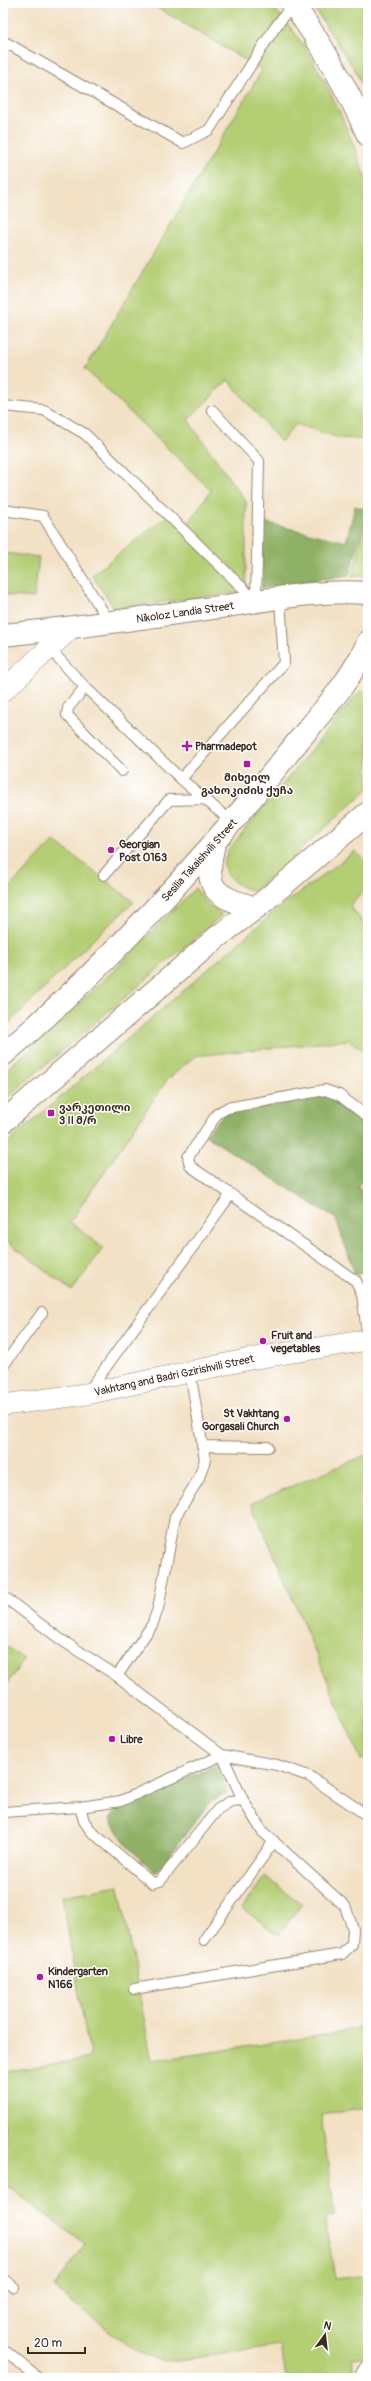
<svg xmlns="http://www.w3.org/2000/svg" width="371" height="2381" font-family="Pangolin,'Noto Sans Georgian',sans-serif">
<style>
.green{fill:#b3ce73;stroke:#777c48}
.forest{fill:#8eb165;stroke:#646e42}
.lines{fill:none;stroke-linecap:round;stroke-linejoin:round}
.lane-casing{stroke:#968671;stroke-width:12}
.street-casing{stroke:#968671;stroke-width:22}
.secondary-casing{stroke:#968671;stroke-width:24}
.lane{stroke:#fff;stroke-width:10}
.street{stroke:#fff;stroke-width:21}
.secondary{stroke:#fff;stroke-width:22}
.poi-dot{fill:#b5179e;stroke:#fff;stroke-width:1.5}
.labels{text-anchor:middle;stroke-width:3;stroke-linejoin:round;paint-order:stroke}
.street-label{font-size:11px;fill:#3b2a1e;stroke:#fff}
.poi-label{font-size:11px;font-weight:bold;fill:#3b2a1e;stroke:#fff;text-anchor:start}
</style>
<rect width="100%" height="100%" fill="#fff"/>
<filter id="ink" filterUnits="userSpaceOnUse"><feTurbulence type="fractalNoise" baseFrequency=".025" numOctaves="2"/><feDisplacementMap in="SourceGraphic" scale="8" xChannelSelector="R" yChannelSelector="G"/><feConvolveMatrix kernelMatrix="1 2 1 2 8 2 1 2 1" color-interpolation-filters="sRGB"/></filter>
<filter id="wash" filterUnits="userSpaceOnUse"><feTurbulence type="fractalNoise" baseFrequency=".012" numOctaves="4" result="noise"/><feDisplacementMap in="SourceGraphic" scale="16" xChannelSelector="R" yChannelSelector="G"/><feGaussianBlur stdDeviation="0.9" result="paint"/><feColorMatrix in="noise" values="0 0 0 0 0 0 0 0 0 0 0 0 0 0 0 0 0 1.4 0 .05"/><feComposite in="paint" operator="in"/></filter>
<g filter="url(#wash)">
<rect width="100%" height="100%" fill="#f2e1c4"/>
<!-- green -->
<path class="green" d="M149,3H269C277,12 286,21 293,31C323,69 354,140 368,186V440L340,438L296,424L281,442L228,380L188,420L246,502V592L114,608L92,575L172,512L186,527L211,490L85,369L262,70Z
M311,3H368V97L355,70Z
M368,517V571L367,575L352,577Z
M3,553L39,557L34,598L3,595Z
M361,690L368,694V789L255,891C243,889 226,880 224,866C223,861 227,854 228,850Z
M54,841L134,902L99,934L3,1029V894Z
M355,851L368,862V886L350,906L368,929V1054L348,1040L195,1056L167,1080L70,1222L103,1248L72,1291L3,1238V1147L274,912Z
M195,888L207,904L222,915L3,1101V1073L96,988Z
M368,1454V1757L361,1760L252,1503Z
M3,1644L24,1659L3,1690Z
M265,1876L302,1904L278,1935L242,1908Z
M119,1886L152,2061L331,2034L368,2025V2108L321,2115L335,2216L325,2218L335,2279L368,2275V2356L352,2358L355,2378H286L281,2346L164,2362L135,2351L54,2288L85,2244L3,2183V2072L90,2058L62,1896Z"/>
<!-- forest -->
<path class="forest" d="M355,506L368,510V513L349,575L262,588L263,522L346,542Z
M330,1095L368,1122V1172L357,1187L368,1195V1273L355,1274L336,1219L205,1135L224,1114Z
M219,1764L228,1793L210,1802L156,1873L127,1846L110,1818L118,1809L127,1805Z"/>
</g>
<g filter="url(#ink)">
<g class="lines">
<defs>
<path id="lane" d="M3,41L183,143L209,130L274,29L293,4
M3,406L44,410L85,434L255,600
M212,410L259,461L256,602
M3,510L43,516L110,623
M49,648L85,687L181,779L233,823
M85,687L68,708L67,715L122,771
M181,779L284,663L280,599
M104,875L169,800L206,799
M368,1340L362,1294L356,1281L190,1166L188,1157L217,1114L227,1108L325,1090L339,1095L368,1117
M3,1366L42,1313
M88,1392L231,1194
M202,1446L268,1447
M3,1596L60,1639L117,1676L222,1755L277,1765L309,1776L368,1816
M117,1676L152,1625L158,1609L175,1517L198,1480L205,1460L190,1372
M80,1807L84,1821L91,1831L152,1883L160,1881L218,1809L231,1801L243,1800
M3,1812L80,1807L121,1801L222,1755
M204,1940L274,1841
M134,1989L342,1954L352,1944L353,1929L345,1906L262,1831L243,1800L222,1755
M3,2279L14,2287
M3,2349L38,2378
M359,2378L363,2369L368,2364"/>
<path id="street" d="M3,691L71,628
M3,1405L86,1394L250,1359L368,1340"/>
<path id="secondary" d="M292,3C322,44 347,88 368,135
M3,635C76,628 148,617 220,607C266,600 322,589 368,593
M214,844C203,890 214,896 256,908
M3,1055C109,964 204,859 291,750C318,716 351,682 368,642
M3,1122L216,938L256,908L368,813"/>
</defs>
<!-- lane casing -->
<use href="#lane" class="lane-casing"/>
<!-- street casing -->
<use href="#street" class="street-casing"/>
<!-- secondary casing -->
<use href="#secondary" class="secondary-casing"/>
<!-- lane -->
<use href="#lane" class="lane"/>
<!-- street -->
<use href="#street" class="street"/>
<!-- secondary -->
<use href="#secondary" class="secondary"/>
</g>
</g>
<!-- markers -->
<g class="poi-dot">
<path d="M185 740h4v4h4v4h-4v4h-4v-4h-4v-4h4z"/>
<rect x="243" y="760" width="8" height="8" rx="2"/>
<circle cx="111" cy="850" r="4"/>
<rect x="47" y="1109" width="8" height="8" rx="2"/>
<circle cx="263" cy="1341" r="4"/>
<circle cx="287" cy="1419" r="4"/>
<circle cx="112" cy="1739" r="4"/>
<circle cx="40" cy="1977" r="4"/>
</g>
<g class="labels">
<!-- street labels -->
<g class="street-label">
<text transform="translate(185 612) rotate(-8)" y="4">Nikoloz Landia Street</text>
<text transform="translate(199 860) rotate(-48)" y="4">Sesilia Takaishvili Street</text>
<text transform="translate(174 1375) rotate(-12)" y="4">Vakhtang and Badri Gzirishvili Street</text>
</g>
<!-- poi labels -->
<g class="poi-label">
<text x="195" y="750">Pharmadepot</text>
<text x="247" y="781" text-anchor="middle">მიხეილ<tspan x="247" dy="13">გახოკიძის ქუჩა</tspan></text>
<text x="119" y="848">Georgian<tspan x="119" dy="13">Post 0163</tspan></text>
<text x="59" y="1111">ვარკეთილი<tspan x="59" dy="13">3 II მ/რ</tspan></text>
<text x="271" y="1339">Fruit and<tspan x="271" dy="13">vegetables</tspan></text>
<text x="279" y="1417" text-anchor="end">St Vakhtang<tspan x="279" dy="13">Gorgasali Church</tspan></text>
<text x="120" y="1743">Libre</text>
<text x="48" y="1975">Kindergarten<tspan x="48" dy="13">N166</tspan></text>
</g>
</g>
<!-- margin -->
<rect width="371" height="2381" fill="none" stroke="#fff" stroke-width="16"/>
<!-- north arrow -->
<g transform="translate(325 2335) rotate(15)" stroke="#ffffff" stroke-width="3" paint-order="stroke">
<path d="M0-3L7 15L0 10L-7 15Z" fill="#3b2a1e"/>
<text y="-6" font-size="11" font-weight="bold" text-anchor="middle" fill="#3b2a1e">N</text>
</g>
<!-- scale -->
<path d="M28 2347v6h57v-6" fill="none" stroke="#3b2a1e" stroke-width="2"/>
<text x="34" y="2347" font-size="12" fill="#3b2a1e" stroke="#ffffff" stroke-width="3" paint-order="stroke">20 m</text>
</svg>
